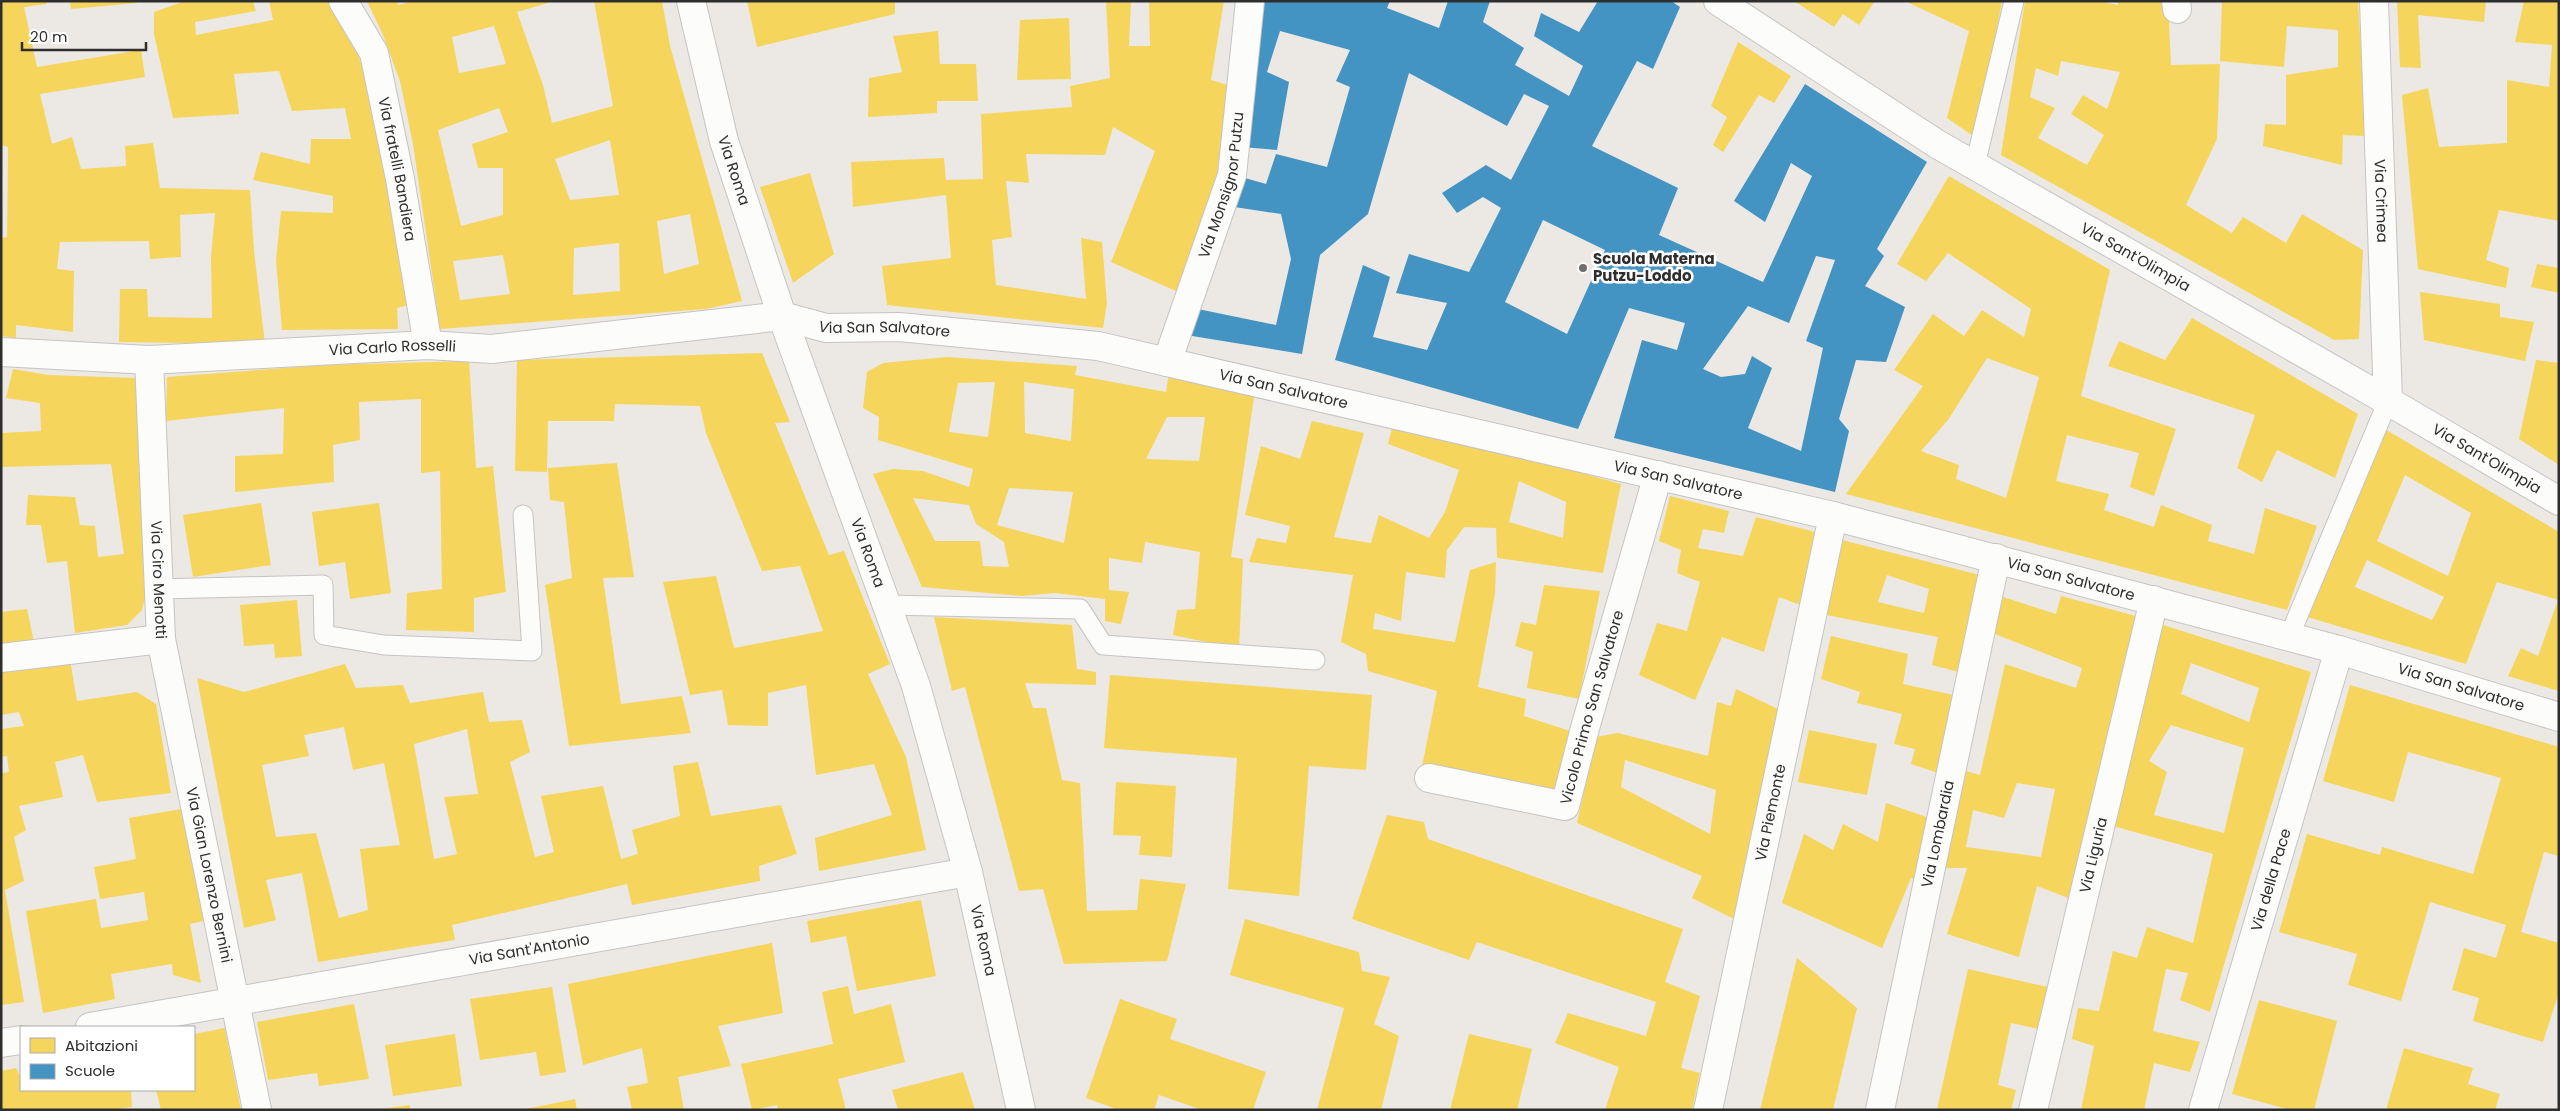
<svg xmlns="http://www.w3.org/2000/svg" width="2560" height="1111" font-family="Poppins,sans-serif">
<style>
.homes{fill:#f6d55c;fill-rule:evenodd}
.schools{fill:#4393c3;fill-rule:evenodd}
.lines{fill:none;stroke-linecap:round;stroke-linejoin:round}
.lane-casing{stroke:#c5c4c5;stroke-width:21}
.street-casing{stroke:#c5c4c5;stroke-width:30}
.secondary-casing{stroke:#c5c4c5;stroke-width:30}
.lane{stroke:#fcfcfb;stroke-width:19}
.street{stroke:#fcfcfb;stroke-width:28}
.secondary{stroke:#fcfcfb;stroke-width:28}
.poi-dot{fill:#706f6e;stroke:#fff;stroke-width:2}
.labels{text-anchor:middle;stroke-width:5;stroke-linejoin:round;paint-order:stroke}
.street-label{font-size:15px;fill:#2e2e2e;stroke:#fff}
.poi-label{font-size:15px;font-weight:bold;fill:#2e2e2e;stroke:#fff;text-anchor:start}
</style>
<rect width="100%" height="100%" fill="#ece8e4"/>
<!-- homes -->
<path class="homes" d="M1,1H47V4L24,7L37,67L141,50L145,77L40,94L52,144L72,137L81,169L126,166L125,146L153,143L160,188L250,190L254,251L265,344L119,342L120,289H147L148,317L212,318L211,256L215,213L180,215L181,257L150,259L149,241L60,242L57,269L74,271L73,332L16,325V338L1,336V238L7,237L8,147L1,145Z
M70,1H137V3L71,9Z
M185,1H253L256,11L195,22L196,35L273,20L269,1H333L356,49L378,113L412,304L397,308L398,329L282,330L276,260L281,211L333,213V196L253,180L261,152L310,164L311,139H351L345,108L292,111L279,71L234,74L239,114L173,118L154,34V12Z
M367,1H397L398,5L414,1H555L517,12L543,85L552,123L613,106L594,1H662L670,46L742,301L706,309L440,329L413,144L400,81L383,35ZM494,26L506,64L459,73L452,37ZM499,108L508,132L472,144L478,168H503V215L461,226L438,130ZM610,140L619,195L570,200L555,159ZM690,214L699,264L664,274L657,221ZM619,243L620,291L573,295L574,248ZM503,255L510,294L460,300L453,261Z
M747,1H895V14L757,47Z
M1106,1H1131L1129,46H1150L1149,1H1224L1211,80L1228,85L1219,167L1178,292L1111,262L1155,151L1113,127L1105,155L1026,154L1029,183L1006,181L1012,237L992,240L996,285L1086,299L1081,238L1102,242L1107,303L1103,328L887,305L882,266L951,258L946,195L853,207L851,162L944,158L946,180L983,179L981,114L1072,107L1070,86L1110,78Z
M1794,1H1875L1859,25L1843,14L1834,27Z
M1909,1H2002L1976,138L1947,118L1969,31L1909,3Z
M2025,1H2098L2118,5V1H2168L2171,65L2220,64L2217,139L2186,205L2232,233L2243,217L2286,243L2302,214L2363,250L2359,339L2334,340L2001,155ZM2061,61L2120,72L2107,109L2083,95L2071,114L2104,135L2087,165L2038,138L2055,108L2030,97L2036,68L2058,76Z
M2222,1H2358L2366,136L2343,135L2342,165L2263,146L2265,124L2286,125V75L2338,67V30L2287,26L2284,67L2220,61Z
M2397,1H2486L2484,22L2418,15L2421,68L2400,67Z
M2524,1H2559V221L2499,210L2486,260L2509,268L2506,288L2418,269L2402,95L2428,88L2439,147L2507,143V80L2549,87L2552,45L2515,42Z
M1069,18L1071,79L1017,80L1020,20Z
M938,31L940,64H976L978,101H937V113L868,117L869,78L902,72L893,36Z
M1738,42L1791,76L1774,103L1759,95L1723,152L1713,145L1727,117L1711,106Z
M810,173L834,254L793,283L760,187Z
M1949,176L2110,270L2081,396L2176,429L2154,496L2130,487L2139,453L2067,435L2056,481L2109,494L2104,510L2154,527L2161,505L2212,525L2208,541L2254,554L2265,508L2317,526L2287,610L1846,494L1923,386L1894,370L1933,314L1964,336L1982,310L2024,337L2031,309L1948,253L1926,281L1897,264ZM1987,358L2039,377L2006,498L1956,479L1959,465L1921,451L1948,420Z
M2537,264L2559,268V293L2531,287Z
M2420,292L2500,304V317L2534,322L2525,361L2424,340Z
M2192,318L2358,414L2335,478L2277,450L2262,482L2237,468L2255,415L2108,366L2119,341L2165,360Z
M762,353L790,422L775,423L829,555L844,551L890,664L868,674L906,757L926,850L819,871L815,838L892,815L874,764L816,775L806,685L768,693V726L728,725L722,690L690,695L663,582L716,576L734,648L823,631L800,566L762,571L706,433L700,406L615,404L614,421H548L547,472L515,471L517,360Z
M947,357L1077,366L1075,375L1166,392L1169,372L1255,390L1231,557L1243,559L1239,649L1173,635L1177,610L1195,609L1200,552L1145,542L1142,563L1109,558V590L1129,592L1121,624L1105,621V599L1055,593L1022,596L922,587L873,474L893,469L923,471L969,487L973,469L878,440L879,417L863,408L867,372L883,363ZM995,382L988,437L949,432L958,383ZM1024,382L1074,389L1071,441L1025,433ZM1167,417H1205L1199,461L1146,459ZM1009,488L1073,492L1064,543L997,525ZM913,498L969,505L976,524L1004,542L1009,567L983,566L980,541H935Z
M2536,360L2559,363V465L2519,439Z
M469,361L476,468L493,466L506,592L474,598V632L406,630L407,593L442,589L440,471L421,473V399L359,402L360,440L333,445L334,482L235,492V456L283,454L284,408L166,421L167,377L324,365Z
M13,369L48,375L136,378L150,575L142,610L127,625L75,633L67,561L47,563L41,525H26L28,495L75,497L80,525L95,526L98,557L124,554L111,464L1,467V433L41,431L40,403L6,398Z
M1394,420L1621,484L1603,573L1497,558L1496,528L1464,527L1447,550L1445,578L1406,572L1401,621L1375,613L1373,629L1455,642L1470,570L1496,562L1495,594L1478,687L1526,699L1524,716L1573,732L1560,800L1422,767L1437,691L1368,671L1366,654L1341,642L1353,575L1249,562L1257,538L1286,543L1290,526L1245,515L1261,446L1300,459L1312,421L1364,433L1334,537L1371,543L1379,515L1429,538L1445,512L1459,470L1388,444ZM1519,481L1566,502L1563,538L1509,522Z
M2383,428L2559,532V600L2497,582L2466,664L2307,617ZM2405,475L2471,513L2448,576L2377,541ZM2367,560L2444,597L2432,620L2355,587Z
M617,463L634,577L603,578L621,704L682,696L691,733L569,746L545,585L572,578L564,502L550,500L548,468Z
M1670,496L1729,511L1724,533L1703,529L1698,548L1743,556L1756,517L1819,533L1803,606L1779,597L1764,652L1722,637L1695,700L1639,675L1657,623L1687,631L1700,582L1677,573L1681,550L1659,541Z
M261,503L271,565L193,577L183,515Z
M379,503L391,593L350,599L345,562L319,566L312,512Z
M1838,539L1984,576L1963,673L1932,665L1938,637L1821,614ZM1887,575L1929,589L1924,613L1878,602Z
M1544,585L1600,591L1579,699L1527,688L1533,652L1515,646L1521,622L1536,625Z
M2000,596L2056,614L2061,596L2136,616L2071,899L2037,886L2019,957L1947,934L1967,868H1942L1963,770L1980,775L2005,664L2076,688L2082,668L1992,633ZM2017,783L2055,789L2041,857L1966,847L1973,810L2004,818Z
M297,600L302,656L275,658L274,644L244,646L240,605Z
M2558,600L2559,691L2508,676L2521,648L2538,656Z
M27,609L34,642L1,646V612Z
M934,617L1072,625L1077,669L1096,672V685L1025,683L1033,708H1046L1062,780L1080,783L1087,911L1137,910L1140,879L1186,884L1167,961L1064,964L1043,889L1019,891L965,687L952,691Z
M2160,624L2311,672L2210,1012L2180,1000L2188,973L2166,969L2153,1031L2200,1042L2190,1072L2154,1063L2144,1110H2081L2094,1046L2072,1039L2078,1008L2099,1011L2113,951L2137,958L2147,927L2193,943L2213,854L2113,826L2130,747L2140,717ZM2191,663L2259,688L2249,722L2181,694ZM2171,725L2244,748L2224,833L2154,815L2167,772L2149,761Z
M1831,636L1908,654L1903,684L1958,696L1941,774L1911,764L1915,749L1894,744L1902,714L1857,703L1860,692L1821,679Z
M70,660L77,701L137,692L156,704L171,793L97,802L83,755L55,762L63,797L19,806L26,830L14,837L24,881L5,890L24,1002L1,1005V773L9,772L7,756L1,757V729L24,726L19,712L1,715V669Z
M345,664L356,688L403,685L410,703L483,692L489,722L522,720L530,752L510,762L535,857L554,852L541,796L603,786L621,859L638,854L632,830L680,816L673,766L698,762L711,816L781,805L797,854L759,866L760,881L632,905L627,884L452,925L455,940L318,962L302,873L266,880L276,920L244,928L197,678L244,692ZM344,727L353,770L384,763L400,845L360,849L368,910L339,918L316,833L276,837L262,765L309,756L304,735ZM467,729L478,794L444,797L457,854L434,859L414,744Z
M1110,675L1372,695L1366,770L1309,766L1299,896L1228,889L1237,758L1104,748Z
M2350,685L2559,747V856L2544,852L2521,932L2559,943V992L2543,1042L2473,1021L2479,998L2452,990L2464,948L2496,958L2506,925L2430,902L2401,1001L2348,985L2357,954L2279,932L2307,834L2380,855L2382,847L2473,874L2501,778L2408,752L2394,802L2323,781Z
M1736,689L1780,710L1734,919L1692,898L1702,876L1577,823L1596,737L1618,733L1708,756L1717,702L1731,706ZM1625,760L1716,790L1710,834L1621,787Z
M1809,730L1877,744L1867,795L1798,782Z
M1116,782L1176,786L1172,857L1139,855L1141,836L1113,835Z
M1886,803L1932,819L1918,881L1911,878L1882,948L1782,903L1804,834L1833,850L1843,824L1878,842Z
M187,808L208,920L190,924L201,983L173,975L172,964L111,974L115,999L43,1013L26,911L96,899L101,928L148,920L144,892L100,899L94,867L136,859L129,818Z
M1387,815L1424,822L1428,839L1683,929L1665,982L1700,996L1681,1068L1700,1073L1692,1110H1605L1619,1067L1555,1043L1568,1013L1646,1036L1656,1002L1477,942L1469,960L1352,919Z
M921,900L936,976L857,991L846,936L811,943L807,921Z
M1245,919L1359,952L1362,971L1390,977L1374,1024L1399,1036L1381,1110H1317L1344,1008L1230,975Z
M772,943L783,1013L718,1026L731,1066L678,1077L684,1110H632L627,1087L648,1083L642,1048L583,1065L568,984Z
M1797,958L1857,1008L1833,1110H1760Z
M1968,969L2052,988L2043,1030L2011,1023L1998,1085L2016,1090L2011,1110H1937Z
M848,986L854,1014L891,1004L905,1062L838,1079L846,1110H778L777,1105L752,1110L741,1064L833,1044L822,992Z
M552,987L566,1072L540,1076L536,1052L480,1060L470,999Z
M1120,999L1177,1019L1170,1039L1266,1072L1253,1110H1202L1159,1095L1154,1110H1119L1086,1098Z
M2259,1000L2337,1021L2314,1110H2291L2232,1094Z
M354,1004L369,1079L319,1086L317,1073L268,1080L257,1022Z
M225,1028L241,1110H161L156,1090H194V1034Z
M455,1034L462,1086L393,1096L385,1045Z
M1469,1034L1532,1049L1517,1110H1450Z
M2404,1048L2473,1068L2468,1084L2500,1094L2495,1110H2386Z
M16,1068L21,1078V1090H131L132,1107L107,1110H1V1071Z
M963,1072L975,1110H898L892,1090Z
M575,1099L577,1110H526V1109Z
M410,1105V1110H381V1109Z"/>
<!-- schools -->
<path class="schools" d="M1257,1H1390L1387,8L1439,28L1448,1H1490L1483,22L1524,48L1515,65L1569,96L1583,66L1534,36L1541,13L1579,32L1598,1H1671L1680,7L1653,69L1637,61L1592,146L1678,188L1659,235L1763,282L1812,176L1791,163L1765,222L1734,201L1805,84L1927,162L1877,249L1884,256L1865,286L1905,307L1886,362L1856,360L1839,419L1849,431L1835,492L1614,438L1642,340L1677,350L1685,323L1629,308L1578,429L1335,360L1363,265L1390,277L1373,337L1427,350L1447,303L1396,293L1409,254L1469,272L1501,208L1483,197L1457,213L1442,193L1486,165L1511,180L1549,106L1524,94L1507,126L1409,73L1368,214L1320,255L1302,354L1186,335L1193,308L1276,325L1291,259L1281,214L1228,206L1238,176L1266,184L1276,154L1327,167L1350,87L1336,81L1350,50L1280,31L1267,72L1289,82L1277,150L1242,147ZM1543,220L1605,250L1567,334L1505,302ZM1816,256L1835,260L1806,341L1823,348L1801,451L1748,428L1772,368L1752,356L1745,374L1721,377L1703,369L1748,306L1789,323Z"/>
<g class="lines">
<defs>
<path id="lane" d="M1975,165L2014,1
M158,589L323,585L324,635L384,645L532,651L523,515
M886,605L1080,609L1103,645L1315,660
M2289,637L2388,401"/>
<g id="street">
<path id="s1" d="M343,1L374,53L400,179L428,345"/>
<path d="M2176,1L2177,9"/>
<path id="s2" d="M1,352L149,360L428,345L492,349L782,316"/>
<path id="s3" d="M149,360L161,639L257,1110"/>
<path id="s4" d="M1167,362L1232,175L1250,1"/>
<path d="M1,658L161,639"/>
<path id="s5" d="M1429,778L1565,806L1585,728L1658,475"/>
<path id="s6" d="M1708,1110L1833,516"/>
<path id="s7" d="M1880,1110L1996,558"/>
<path id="s8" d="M2033,1110L2154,600"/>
<path id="s9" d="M2203,1110L2339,650"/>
</g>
<g id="secondary">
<path id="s10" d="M691,1L724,141L782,316L916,686L968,872L1021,1110"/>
<path id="s11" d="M1718,1L1937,144L2388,401L2559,501"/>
<path id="s12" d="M2374,1L2388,401"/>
<path id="s13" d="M782,316L826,328L899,327L1098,346L1833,516L2339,650L2559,717"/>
<path id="s14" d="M90,1027L968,872"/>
<path d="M1,1043L21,1040"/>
</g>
</defs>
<!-- lane casing -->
<use href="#lane" class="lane-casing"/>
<!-- street casing -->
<use href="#street" class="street-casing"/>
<!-- secondary casing -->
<use href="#secondary" class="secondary-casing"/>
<!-- lane -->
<use href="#lane" class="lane"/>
<!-- street -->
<use href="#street" class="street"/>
<!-- secondary -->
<use href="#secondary" class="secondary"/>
</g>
<!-- markers -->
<circle class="poi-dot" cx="1583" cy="268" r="5"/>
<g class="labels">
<!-- street labels -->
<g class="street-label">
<text dy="5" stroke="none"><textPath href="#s1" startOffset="179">Via fratelli Bandiera</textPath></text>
<text dy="5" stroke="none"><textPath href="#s10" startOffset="175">Via Roma</textPath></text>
<text dy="5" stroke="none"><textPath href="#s4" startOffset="186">Via Monsignor Putzu</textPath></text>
<text dy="5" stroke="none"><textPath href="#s12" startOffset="200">Via Crimea</textPath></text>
<text dy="5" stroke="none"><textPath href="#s11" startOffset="490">Via Sant'Olimpia</textPath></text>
<text dy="5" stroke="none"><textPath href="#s13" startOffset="104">Via San Salvatore</textPath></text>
<text dy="5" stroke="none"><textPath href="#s2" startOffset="392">Via Carlo Rosselli</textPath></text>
<text dy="5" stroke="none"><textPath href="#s13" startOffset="509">Via San Salvatore</textPath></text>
<text dy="5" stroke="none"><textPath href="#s11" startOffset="895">Via Sant'Olimpia</textPath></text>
<text dy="5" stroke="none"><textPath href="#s13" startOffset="914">Via San Salvatore</textPath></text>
<text dy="5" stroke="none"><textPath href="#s10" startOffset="580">Via Roma</textPath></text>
<text dy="5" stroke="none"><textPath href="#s3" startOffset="220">Via Ciro Menotti</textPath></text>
<text dy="5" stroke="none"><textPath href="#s13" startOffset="1319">Via San Salvatore</textPath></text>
<text dy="5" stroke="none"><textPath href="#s13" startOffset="1724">Via San Salvatore</textPath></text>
<text dy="5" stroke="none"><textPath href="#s5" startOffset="241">Vicolo Primo San Salvatore</textPath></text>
<text dy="5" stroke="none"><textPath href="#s6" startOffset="304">Via Piemonte</textPath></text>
<text dy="5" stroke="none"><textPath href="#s7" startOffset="282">Via Lombardia</textPath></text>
<text dy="5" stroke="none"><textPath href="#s8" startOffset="262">Via Liguria</textPath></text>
<text dy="5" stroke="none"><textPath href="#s3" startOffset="520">Via Gian Lorenzo Bernini</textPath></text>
<text dy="5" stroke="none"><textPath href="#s9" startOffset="240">Via della Pace</textPath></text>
<text dy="5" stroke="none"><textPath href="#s10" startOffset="985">Via Roma</textPath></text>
<text dy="5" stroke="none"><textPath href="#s14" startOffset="446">Via Sant'Antonio</textPath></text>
</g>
<!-- poi labels -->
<g class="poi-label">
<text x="1593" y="264">Scuola Materna<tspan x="1593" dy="17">Putzu-Loddo</tspan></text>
</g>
</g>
<!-- border -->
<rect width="2560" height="1111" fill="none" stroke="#2e2e2e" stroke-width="5"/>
<!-- legend -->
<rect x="20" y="1026" width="175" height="65" fill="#ffffff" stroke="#ababab"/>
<rect x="30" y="1038" width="25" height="15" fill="#f6d55c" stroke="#ababab"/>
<text x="65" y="1051" font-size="15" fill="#2e2e2e">Abitazioni</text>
<rect x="30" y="1064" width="25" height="15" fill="#4393c3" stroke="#ababab"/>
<text x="65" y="1076" font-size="15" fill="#2e2e2e">Scuole</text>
<!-- scale -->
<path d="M22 42v8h124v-8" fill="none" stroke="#2e2e2e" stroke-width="2.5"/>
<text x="30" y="42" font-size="15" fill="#2e2e2e" stroke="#ffffff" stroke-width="4" paint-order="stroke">20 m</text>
</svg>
